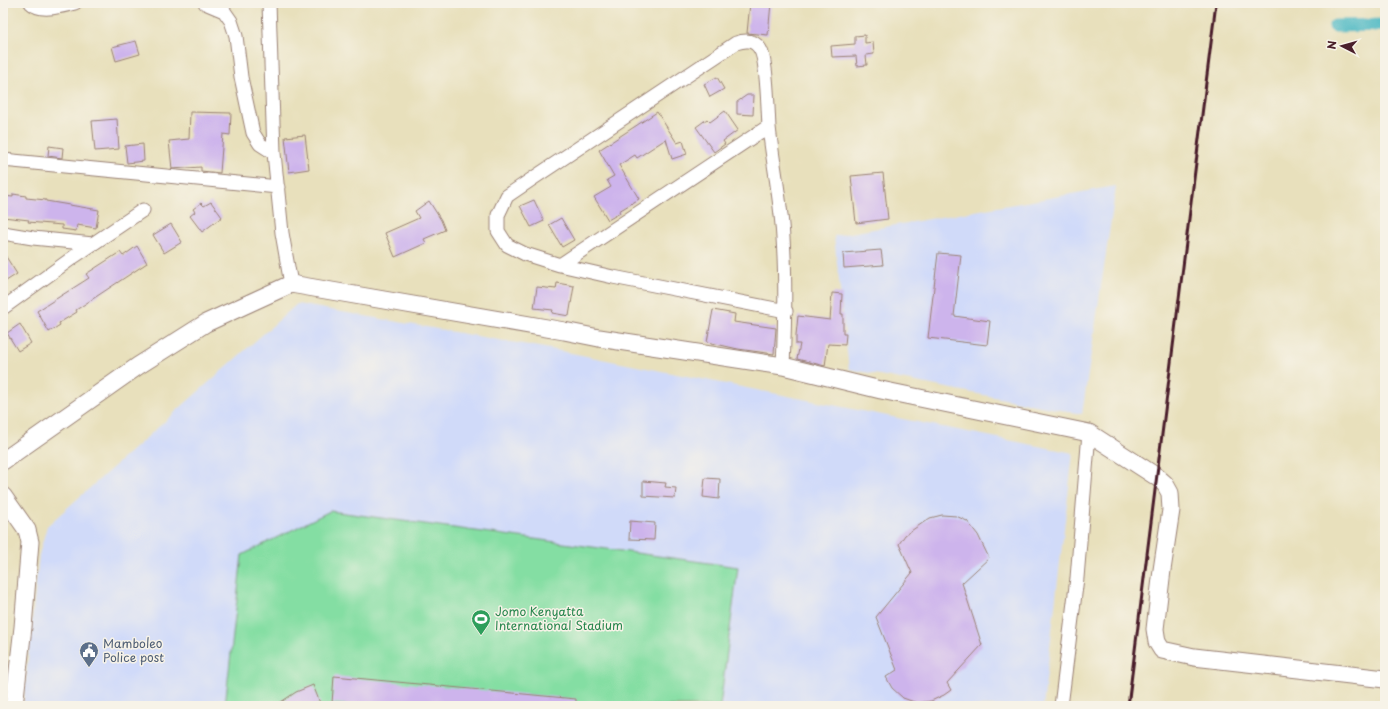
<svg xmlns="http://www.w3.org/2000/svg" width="1388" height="709" font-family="'Playpen Sans',sans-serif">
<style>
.built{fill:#d0daf9}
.pitch{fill:#84dea3;stroke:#677e67}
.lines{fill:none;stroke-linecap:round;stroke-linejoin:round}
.canal{stroke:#49b7c2;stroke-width:13}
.building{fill:#cdb4ec}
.minor-casing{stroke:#998074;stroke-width:15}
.tertiary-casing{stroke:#998074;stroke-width:19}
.minor{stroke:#fff;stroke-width:13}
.tertiary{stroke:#fff;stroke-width:17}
.rail{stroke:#4a1f2b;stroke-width:3}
.labels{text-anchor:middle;stroke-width:3;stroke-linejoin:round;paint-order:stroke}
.leisure-label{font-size:12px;fill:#27864d;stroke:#f7f3e8;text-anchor:start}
.service-label{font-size:12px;fill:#4e5e75;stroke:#f7f3e8;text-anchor:start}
</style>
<rect width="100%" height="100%" fill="#f7f3e8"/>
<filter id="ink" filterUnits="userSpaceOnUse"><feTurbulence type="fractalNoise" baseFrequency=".025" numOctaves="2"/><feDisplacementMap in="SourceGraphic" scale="8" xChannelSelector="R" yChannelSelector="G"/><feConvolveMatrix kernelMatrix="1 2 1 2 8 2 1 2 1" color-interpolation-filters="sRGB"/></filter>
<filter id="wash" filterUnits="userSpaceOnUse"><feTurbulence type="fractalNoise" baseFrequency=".012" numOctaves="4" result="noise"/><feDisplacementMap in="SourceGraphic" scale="16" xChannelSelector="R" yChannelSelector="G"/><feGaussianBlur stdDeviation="0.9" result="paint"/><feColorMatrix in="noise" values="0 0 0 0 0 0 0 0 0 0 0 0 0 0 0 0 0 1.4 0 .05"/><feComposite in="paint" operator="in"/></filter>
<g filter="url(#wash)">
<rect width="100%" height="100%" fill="#e8e0bc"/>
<!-- built -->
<path class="built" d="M1116,186L1082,414L849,369L834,236Z
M297,304L561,351L1073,453L1043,706H720L738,567L242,555L225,706H23L39,555L47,526Z"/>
<!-- pitch -->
<path class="pitch" d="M330,511L738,567L720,706H225L242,555Z"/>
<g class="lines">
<!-- canal -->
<path class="canal" d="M1335,26L1385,25"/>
</g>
<g id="blocks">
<!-- building -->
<path class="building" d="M750,3H771L768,35L747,33Z
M865,35V43L873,42L874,54L866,55L867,65L857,66L856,56L832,57L831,46L855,44V36Z
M136,41L140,54L116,61L112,47Z
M717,77L724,89L710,97L704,84Z
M747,95H754L753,115L737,114V102Z
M725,111L738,130L723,141L725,144L714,152L696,127L707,119L710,122Z
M190,112L231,113L230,135L223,134L220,173L201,171V167L172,169L169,141L189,139Z
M657,112L677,143L683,141L687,154L672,159L666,139L637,158L635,155L619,165L639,199L619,211L620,213L608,220L594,197L611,187L607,180L614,176L599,150Z
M117,119L119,149L95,151L92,121Z
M305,135L309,169L289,172L285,137Z
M143,144L144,161L127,163L125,146Z
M49,146L63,148L62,158L48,156Z
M883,173L888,219L856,223L851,176Z
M13,194L26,196V198L46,200V201L99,210L96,228L77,225L76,231L62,229V225L28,222L29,220L3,217V196L13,197Z
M534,200L544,221L531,227L520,206Z
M429,201L441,220L445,230L424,239L426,243L395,257L385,233L419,218L415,211Z
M211,202L222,217L202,232L190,216L195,212L193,209L201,203L204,206Z
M561,218L574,240L562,247L549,225Z
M171,224L182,242L164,253L153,235Z
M137,246L147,263L76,310L77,312L59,323L60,325L49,332L37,311L89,278L86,274L120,252L123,256Z
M881,250L883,265L844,268L843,253Z
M3,252L17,274L3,283Z
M938,253L961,255L954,316L990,321L987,345L928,338Z
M557,283L574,286L569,316L552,313L553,310L534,308L537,287L556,289Z
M832,293L842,294L841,314H843V334H846L845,345L828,344L825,366L797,359L800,344H796V335L798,316L830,320Z
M713,310L735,314L734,322L776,328L774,354L738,349L707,342Z
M20,324L31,343L18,351L7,333Z
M705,478L720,479L719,499L703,497Z
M643,481L666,483L665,487L676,488L675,498L643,496Z
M942,515L956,516L967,521L978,535L989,558L962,583L982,645L947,683L951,690L944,695L931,701L917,703L903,698L892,688L886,677L897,670L876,617L912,573L899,544L905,535L930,518Z
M630,521L655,523L654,540L629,539Z
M334,676L576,699V706H362L332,703Z
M313,685L320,703L313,706H275L296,692Z"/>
</g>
</g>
<g filter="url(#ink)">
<use href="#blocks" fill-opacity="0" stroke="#998074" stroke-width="1"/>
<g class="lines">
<defs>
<path id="minor" d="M31,3C41,13 62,6 75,3
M205,3L224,11L231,21L236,36L241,77L253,133L260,144L274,153
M269,3L274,153L282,233L291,284
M3,160L278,187
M3,233L33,238L93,244
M560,265L769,126
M3,308L75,256L143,210
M783,366C785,323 786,281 783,238C781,201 773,164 769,127C768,111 767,59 760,49C754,39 745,40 736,43L535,177L507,196L498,215V231L507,245L525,254L560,265L613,277L786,311
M1061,706L1077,578L1089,433"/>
<path id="tertiary" d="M3,461L138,366L206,323L291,284L564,331L599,338L783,366L881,390L1089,433L1157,477L1165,484L1170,493L1171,510L1162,570L1155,629L1157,642L1162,650L1194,657L1385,679
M3,496L27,530L30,542L23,627L14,706"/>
</defs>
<!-- minor casing -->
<use href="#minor" class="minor-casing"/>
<!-- tertiary casing -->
<use href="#tertiary" class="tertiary-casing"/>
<!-- minor -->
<use href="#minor" class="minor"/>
<!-- tertiary -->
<use href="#tertiary" class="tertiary"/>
<!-- rail -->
<path class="rail" d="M1128,706L1216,3"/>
</g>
</g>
<!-- icons -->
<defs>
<symbol id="stadium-pin" viewBox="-11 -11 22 30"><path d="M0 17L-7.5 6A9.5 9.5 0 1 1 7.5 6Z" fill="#2e9e5b" stroke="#f7f3e8"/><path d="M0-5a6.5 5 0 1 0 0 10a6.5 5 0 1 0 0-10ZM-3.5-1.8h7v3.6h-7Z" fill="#fff"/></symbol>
<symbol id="civic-pin" viewBox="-11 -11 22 30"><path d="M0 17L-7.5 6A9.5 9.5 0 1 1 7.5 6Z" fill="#5c6f8a" stroke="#f7f3e8"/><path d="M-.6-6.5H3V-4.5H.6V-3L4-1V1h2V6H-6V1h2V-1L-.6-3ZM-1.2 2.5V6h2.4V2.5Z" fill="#fff"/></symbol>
</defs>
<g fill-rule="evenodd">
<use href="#stadium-pin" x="470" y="608" width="22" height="30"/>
<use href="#civic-pin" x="78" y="640" width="22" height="30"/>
</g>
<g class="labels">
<!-- leisure labels -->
<g class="leisure-label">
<text x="495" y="616">Jomo Kenyatta<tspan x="495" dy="14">International Stadium</tspan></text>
</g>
<!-- service labels -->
<g class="service-label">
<text x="103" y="648">Mamboleo<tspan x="103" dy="14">Police post</tspan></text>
</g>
</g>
<!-- margin -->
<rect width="1388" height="709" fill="none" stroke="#f7f3e8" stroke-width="16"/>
<!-- north arrow -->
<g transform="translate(1342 46) rotate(276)" stroke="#f7f3e8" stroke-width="3" paint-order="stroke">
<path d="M0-3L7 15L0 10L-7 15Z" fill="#4a1f2b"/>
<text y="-6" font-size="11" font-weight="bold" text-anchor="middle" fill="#4a1f2b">N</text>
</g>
</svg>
